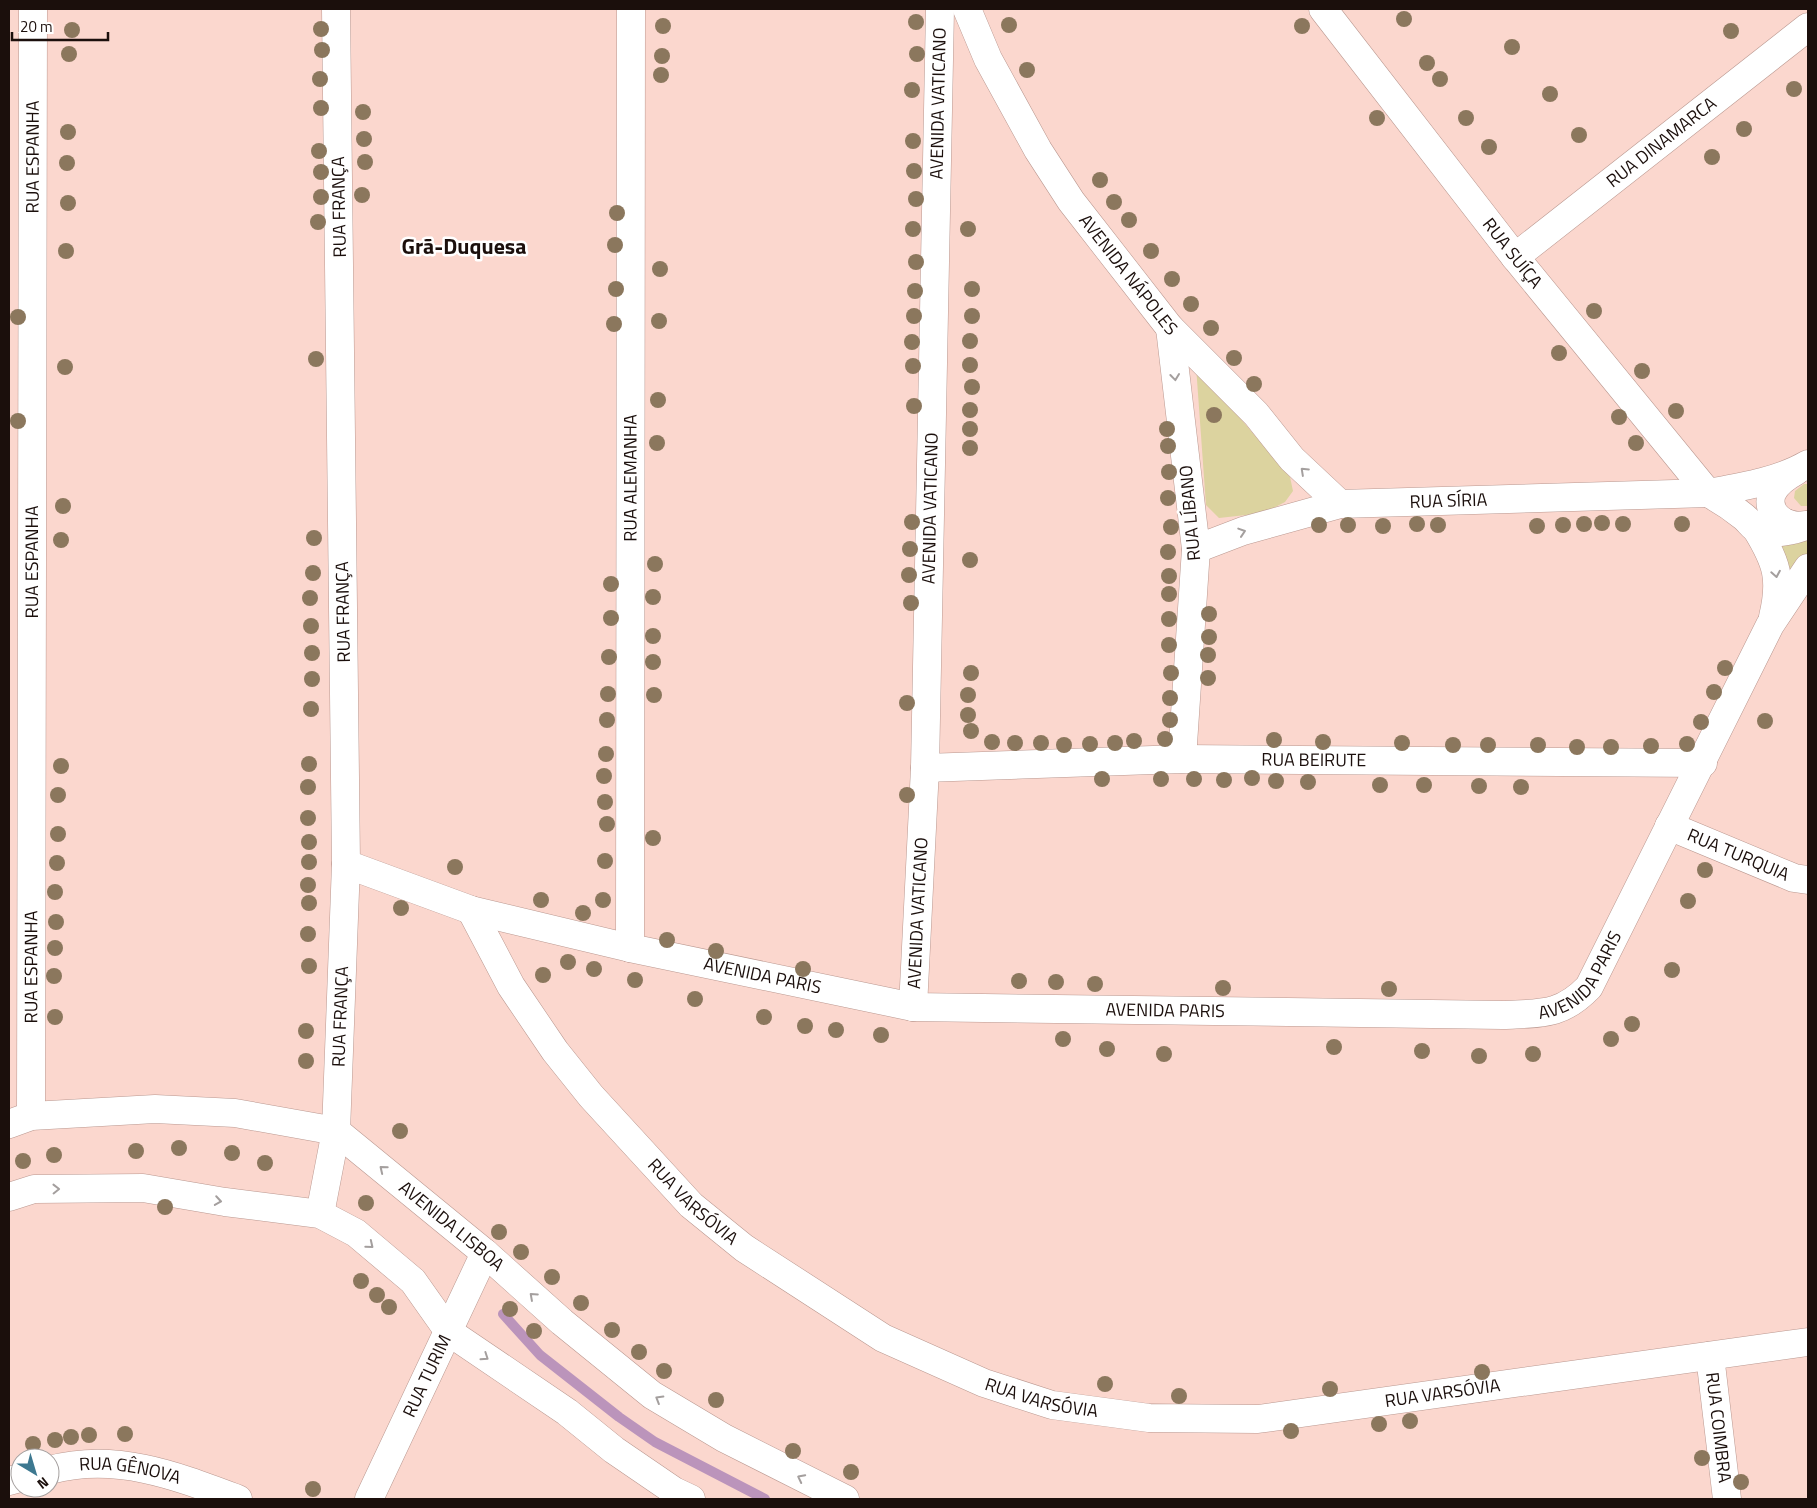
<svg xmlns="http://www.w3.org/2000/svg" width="1817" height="1508" font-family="'Titillium Web',sans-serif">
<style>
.green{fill:#dcd39f}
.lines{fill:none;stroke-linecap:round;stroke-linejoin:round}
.stream{stroke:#bb94bb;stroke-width:10}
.minor-casing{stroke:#ba9890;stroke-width:29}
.tertiary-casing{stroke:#ba9890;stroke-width:29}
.minor{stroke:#fff;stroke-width:28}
.tertiary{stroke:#fff;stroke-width:28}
.tree{fill:#8b775d}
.oneway{stroke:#a49f9e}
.labels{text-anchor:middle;stroke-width:5;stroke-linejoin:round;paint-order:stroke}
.street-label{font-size:18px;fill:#1b0f0c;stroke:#fff}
.district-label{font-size:22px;font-weight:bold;fill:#1b0f0c;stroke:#fff}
</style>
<rect width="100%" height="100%" fill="#fbd7ce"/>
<!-- green -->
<path class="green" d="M1196,366L1290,477L1293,491L1285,502L1264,513L1219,518L1206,505Z
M1804,484H1808V506H1801L1794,498L1795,491Z
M1808,536V556L1792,585L1780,550L1781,544Z"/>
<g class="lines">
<!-- stream -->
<path class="stream" d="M503,1314L540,1355L619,1417L655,1442L765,1499"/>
<defs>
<g id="minor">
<path id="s1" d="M1323,9L1515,257L1708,493"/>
<path id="s2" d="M1515,257L1808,27"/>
<path d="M1757,530C1777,563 1782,579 1773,617"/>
<path d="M1182,759L1196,549"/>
<path id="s3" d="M925,768L1182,759L1703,763"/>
<path id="s4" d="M1669,826L1794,878L1808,880"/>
<path id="s5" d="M346,864L471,910L630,948L913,1007L1503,1015C1541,1013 1561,1016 1589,987L1770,625L1808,568"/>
<path id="s6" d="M471,910L511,986L555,1051L591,1096L691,1205L744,1248L883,1338L984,1383L1052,1405L1149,1418L1258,1419L1808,1342"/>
<path id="s7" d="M630,948L631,9"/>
<path id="s8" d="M913,1007L925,768L940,9"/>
<path id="s9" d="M31,1116L33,9"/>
<path id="s10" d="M320,1214L336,1131L346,864L336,9"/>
<path id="s11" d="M1710,1356L1727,1499"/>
<path id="s12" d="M50,1470C116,1452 177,1476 238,1499"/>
<path d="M9,1481L20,1478"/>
<path id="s13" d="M369,1499L485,1253"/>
</g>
<g id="tertiary">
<path id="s14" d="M967,9L988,59L1038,150L1071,201L1170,328L1256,414L1292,459L1340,504"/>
<path id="s15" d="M1170,328L1196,549L1243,531L1340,504L1708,493C1741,487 1779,481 1808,464"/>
<path d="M1796,471C1787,476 1776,484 1772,493C1764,515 1788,529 1806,525"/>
<path d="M1708,493C1721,500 1733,508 1744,517C1749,521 1753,528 1758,530C1771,536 1796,530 1808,525"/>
<path id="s16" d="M9,1124L31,1116L155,1109L235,1113L336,1131L485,1253L562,1322L652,1395L724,1438L845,1499"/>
<path d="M9,1197L34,1189L143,1188L225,1202L320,1214L356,1233L413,1281L449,1332L567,1412L614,1450L674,1491L691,1499"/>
</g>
</defs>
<!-- minor casing -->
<use href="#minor" class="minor-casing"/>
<!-- tertiary casing -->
<use href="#tertiary" class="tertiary-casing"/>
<!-- minor -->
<use href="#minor" class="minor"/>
<!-- tertiary -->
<use href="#tertiary" class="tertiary"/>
</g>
<!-- trees -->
<g class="tree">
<circle cx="1404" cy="19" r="8"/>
<circle cx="916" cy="22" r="8"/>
<circle cx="1009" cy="25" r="8"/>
<circle cx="663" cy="26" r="8"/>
<circle cx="1302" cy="26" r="8"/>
<circle cx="321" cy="29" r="8"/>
<circle cx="72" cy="30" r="8"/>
<circle cx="1731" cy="31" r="8"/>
<circle cx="1512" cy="47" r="8"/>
<circle cx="322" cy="50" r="8"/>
<circle cx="69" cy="54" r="8"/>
<circle cx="917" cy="54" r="8"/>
<circle cx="662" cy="56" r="8"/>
<circle cx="1427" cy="63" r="8"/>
<circle cx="1027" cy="70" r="8"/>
<circle cx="661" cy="75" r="8"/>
<circle cx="320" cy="79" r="8"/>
<circle cx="1440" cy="79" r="8"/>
<circle cx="1794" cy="89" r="8"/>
<circle cx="912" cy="90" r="8"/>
<circle cx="1550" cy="94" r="8"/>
<circle cx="321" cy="108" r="8"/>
<circle cx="363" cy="112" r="8"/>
<circle cx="1377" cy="118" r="8"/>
<circle cx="1466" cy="118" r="8"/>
<circle cx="1744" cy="129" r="8"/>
<circle cx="68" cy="132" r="8"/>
<circle cx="1579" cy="135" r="8"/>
<circle cx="364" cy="139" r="8"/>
<circle cx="913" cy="141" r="8"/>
<circle cx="1489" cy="147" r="8"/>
<circle cx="319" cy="151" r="8"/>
<circle cx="1712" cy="157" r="8"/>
<circle cx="365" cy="162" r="8"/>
<circle cx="67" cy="163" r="8"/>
<circle cx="914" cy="171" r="8"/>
<circle cx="321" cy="172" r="8"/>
<circle cx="1100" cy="180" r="8"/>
<circle cx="362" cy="195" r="8"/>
<circle cx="321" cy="197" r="8"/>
<circle cx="916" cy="199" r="8"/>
<circle cx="1114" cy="202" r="8"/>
<circle cx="68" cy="203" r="8"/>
<circle cx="617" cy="213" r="8"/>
<circle cx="1129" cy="220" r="8"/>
<circle cx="318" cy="222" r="8"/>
<circle cx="913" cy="229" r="8"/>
<circle cx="968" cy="229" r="8"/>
<circle cx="615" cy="245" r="8"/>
<circle cx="66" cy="251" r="8"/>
<circle cx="1151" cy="251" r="8"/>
<circle cx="916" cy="262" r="8"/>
<circle cx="660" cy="269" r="8"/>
<circle cx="1172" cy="279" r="8"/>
<circle cx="616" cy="289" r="8"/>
<circle cx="972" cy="289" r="8"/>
<circle cx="915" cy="291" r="8"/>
<circle cx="1191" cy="304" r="8"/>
<circle cx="1594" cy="311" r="8"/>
<circle cx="914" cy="316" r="8"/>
<circle cx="972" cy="316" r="8"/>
<circle cx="18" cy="317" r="8"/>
<circle cx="659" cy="321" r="8"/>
<circle cx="614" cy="324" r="8"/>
<circle cx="1211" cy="328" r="8"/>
<circle cx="970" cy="341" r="8"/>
<circle cx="912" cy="342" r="8"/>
<circle cx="1559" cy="353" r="8"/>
<circle cx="1234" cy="358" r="8"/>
<circle cx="316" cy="359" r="8"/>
<circle cx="970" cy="365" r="8"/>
<circle cx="913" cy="366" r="8"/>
<circle cx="65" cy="367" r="8"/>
<circle cx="1642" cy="371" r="8"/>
<circle cx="1254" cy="384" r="8"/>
<circle cx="972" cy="387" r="8"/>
<circle cx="658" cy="400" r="8"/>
<circle cx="914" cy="406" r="8"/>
<circle cx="970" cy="410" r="8"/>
<circle cx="1676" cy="411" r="8"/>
<circle cx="1214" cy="415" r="8"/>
<circle cx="1619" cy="417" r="8"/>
<circle cx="18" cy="421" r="8"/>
<circle cx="970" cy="429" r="8"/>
<circle cx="1167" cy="429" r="8"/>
<circle cx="657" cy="443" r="8"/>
<circle cx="1636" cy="443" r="8"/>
<circle cx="1168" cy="446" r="8"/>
<circle cx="970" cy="448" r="8"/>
<circle cx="1169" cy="472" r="8"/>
<circle cx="1168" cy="498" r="8"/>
<circle cx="63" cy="506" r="8"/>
<circle cx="912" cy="522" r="8"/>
<circle cx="1602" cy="523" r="8"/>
<circle cx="1417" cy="524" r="8"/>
<circle cx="1584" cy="524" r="8"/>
<circle cx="1623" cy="524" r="8"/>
<circle cx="1682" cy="524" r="8"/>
<circle cx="1319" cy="525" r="8"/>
<circle cx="1348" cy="525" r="8"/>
<circle cx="1438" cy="525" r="8"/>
<circle cx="1563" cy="525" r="8"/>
<circle cx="1383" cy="526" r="8"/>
<circle cx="1537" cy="526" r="8"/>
<circle cx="1171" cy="527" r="8"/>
<circle cx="314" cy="538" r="8"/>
<circle cx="61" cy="540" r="8"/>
<circle cx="910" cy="549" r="8"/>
<circle cx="1168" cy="552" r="8"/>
<circle cx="970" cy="560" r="8"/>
<circle cx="655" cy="564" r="8"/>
<circle cx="313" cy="573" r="8"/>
<circle cx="909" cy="575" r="8"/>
<circle cx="1169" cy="576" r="8"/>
<circle cx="611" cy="584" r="8"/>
<circle cx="1169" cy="594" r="8"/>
<circle cx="653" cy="597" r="8"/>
<circle cx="310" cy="598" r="8"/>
<circle cx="911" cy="603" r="8"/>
<circle cx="1209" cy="614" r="8"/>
<circle cx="611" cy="618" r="8"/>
<circle cx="1169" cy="619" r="8"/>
<circle cx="311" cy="626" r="8"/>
<circle cx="653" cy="636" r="8"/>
<circle cx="1209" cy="637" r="8"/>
<circle cx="1169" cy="645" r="8"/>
<circle cx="312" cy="653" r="8"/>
<circle cx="1208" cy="655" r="8"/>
<circle cx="609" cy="657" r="8"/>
<circle cx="653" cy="662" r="8"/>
<circle cx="1725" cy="668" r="8"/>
<circle cx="971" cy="673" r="8"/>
<circle cx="1171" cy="673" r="8"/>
<circle cx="1208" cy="678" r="8"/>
<circle cx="312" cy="679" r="8"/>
<circle cx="1714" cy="692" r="8"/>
<circle cx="608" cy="694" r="8"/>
<circle cx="654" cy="695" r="8"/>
<circle cx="968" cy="695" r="8"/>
<circle cx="1170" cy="698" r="8"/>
<circle cx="907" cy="703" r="8"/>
<circle cx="311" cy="709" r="8"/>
<circle cx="968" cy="715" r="8"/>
<circle cx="607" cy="720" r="8"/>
<circle cx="1170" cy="720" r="8"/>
<circle cx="1765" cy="721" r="8"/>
<circle cx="1701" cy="722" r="8"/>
<circle cx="971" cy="731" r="8"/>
<circle cx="1165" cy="739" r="8"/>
<circle cx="1274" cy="740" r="8"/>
<circle cx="1134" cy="741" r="8"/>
<circle cx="992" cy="742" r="8"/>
<circle cx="1323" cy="742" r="8"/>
<circle cx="1015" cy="743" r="8"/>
<circle cx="1041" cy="743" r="8"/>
<circle cx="1115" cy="743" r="8"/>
<circle cx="1402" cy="743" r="8"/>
<circle cx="1090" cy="744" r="8"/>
<circle cx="1687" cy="744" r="8"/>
<circle cx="1064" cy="745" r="8"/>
<circle cx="1453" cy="745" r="8"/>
<circle cx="1488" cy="745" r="8"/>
<circle cx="1538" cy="745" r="8"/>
<circle cx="1651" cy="746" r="8"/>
<circle cx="1577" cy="747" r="8"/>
<circle cx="1611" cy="747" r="8"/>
<circle cx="606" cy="754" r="8"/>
<circle cx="309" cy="764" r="8"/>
<circle cx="61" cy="766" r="8"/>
<circle cx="604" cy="776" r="8"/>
<circle cx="1252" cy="778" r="8"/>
<circle cx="1102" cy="779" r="8"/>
<circle cx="1161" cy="779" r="8"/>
<circle cx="1194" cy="779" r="8"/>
<circle cx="1224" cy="780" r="8"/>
<circle cx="1276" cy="781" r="8"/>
<circle cx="1308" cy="782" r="8"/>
<circle cx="1380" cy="785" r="8"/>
<circle cx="1424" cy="785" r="8"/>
<circle cx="1479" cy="786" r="8"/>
<circle cx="308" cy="787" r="8"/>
<circle cx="1521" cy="787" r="8"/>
<circle cx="58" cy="795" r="8"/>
<circle cx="907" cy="795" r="8"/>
<circle cx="605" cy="802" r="8"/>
<circle cx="308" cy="818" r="8"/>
<circle cx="607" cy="824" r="8"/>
<circle cx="58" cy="834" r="8"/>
<circle cx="653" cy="838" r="8"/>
<circle cx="309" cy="842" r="8"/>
<circle cx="605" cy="861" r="8"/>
<circle cx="309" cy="862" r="8"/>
<circle cx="57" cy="863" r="8"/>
<circle cx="455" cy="867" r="8"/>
<circle cx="1705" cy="870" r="8"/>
<circle cx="308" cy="885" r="8"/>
<circle cx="55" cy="892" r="8"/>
<circle cx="541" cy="900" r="8"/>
<circle cx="603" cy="900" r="8"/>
<circle cx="1688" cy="901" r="8"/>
<circle cx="309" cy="903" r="8"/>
<circle cx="401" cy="908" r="8"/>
<circle cx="583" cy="913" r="8"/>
<circle cx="56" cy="922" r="8"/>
<circle cx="308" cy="934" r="8"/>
<circle cx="667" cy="940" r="8"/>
<circle cx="55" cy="948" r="8"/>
<circle cx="716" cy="951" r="8"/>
<circle cx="568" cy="962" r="8"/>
<circle cx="309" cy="966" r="8"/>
<circle cx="594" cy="969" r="8"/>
<circle cx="803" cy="969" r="8"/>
<circle cx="1672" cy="970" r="8"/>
<circle cx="543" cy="975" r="8"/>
<circle cx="54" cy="976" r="8"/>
<circle cx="635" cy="980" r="8"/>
<circle cx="1019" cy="981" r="8"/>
<circle cx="1056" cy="982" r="8"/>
<circle cx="1095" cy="984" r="8"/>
<circle cx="1223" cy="988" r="8"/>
<circle cx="1389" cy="989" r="8"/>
<circle cx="695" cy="999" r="8"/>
<circle cx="55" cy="1017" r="8"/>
<circle cx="764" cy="1017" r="8"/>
<circle cx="1632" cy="1024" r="8"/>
<circle cx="805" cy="1026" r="8"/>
<circle cx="836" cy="1030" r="8"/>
<circle cx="306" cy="1031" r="8"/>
<circle cx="881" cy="1035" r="8"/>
<circle cx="1063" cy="1039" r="8"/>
<circle cx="1611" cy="1039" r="8"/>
<circle cx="1334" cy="1047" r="8"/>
<circle cx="1107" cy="1049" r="8"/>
<circle cx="1422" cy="1051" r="8"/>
<circle cx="1164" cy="1054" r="8"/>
<circle cx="1533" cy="1054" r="8"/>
<circle cx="1479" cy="1056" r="8"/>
<circle cx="306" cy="1061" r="8"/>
<circle cx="400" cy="1131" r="8"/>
<circle cx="179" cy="1148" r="8"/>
<circle cx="136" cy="1151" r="8"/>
<circle cx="232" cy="1153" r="8"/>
<circle cx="54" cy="1155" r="8"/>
<circle cx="23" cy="1161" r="8"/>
<circle cx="265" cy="1163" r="8"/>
<circle cx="366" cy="1203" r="8"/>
<circle cx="165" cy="1207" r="8"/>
<circle cx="499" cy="1232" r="8"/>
<circle cx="521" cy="1252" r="8"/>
<circle cx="552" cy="1277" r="8"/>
<circle cx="361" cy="1281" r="8"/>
<circle cx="377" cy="1295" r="8"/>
<circle cx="581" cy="1303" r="8"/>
<circle cx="389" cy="1307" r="8"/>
<circle cx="510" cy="1309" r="8"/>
<circle cx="612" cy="1330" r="8"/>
<circle cx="534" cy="1331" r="8"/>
<circle cx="639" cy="1352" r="8"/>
<circle cx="664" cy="1371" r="8"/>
<circle cx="1482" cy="1372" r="8"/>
<circle cx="1105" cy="1384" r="8"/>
<circle cx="1330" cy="1389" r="8"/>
<circle cx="1179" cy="1396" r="8"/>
<circle cx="716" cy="1400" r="8"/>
<circle cx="1410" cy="1421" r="8"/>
<circle cx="1379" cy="1424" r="8"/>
<circle cx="1291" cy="1431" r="8"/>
<circle cx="125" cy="1434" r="8"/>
<circle cx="89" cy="1435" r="8"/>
<circle cx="71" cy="1437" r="8"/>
<circle cx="55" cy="1440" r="8"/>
<circle cx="33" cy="1444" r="8"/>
<circle cx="793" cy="1451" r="8"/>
<circle cx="1702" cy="1458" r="8"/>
<circle cx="851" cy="1472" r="8"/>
<circle cx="1741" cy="1482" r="8"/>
<circle cx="313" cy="1489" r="8"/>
</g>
<!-- one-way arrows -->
<defs><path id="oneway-chevron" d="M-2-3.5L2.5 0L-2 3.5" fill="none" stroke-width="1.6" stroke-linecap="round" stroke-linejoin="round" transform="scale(1.25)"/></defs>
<g class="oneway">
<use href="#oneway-chevron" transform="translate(1175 377) rotate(83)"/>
<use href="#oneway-chevron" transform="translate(1304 471) rotate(-137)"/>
<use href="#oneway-chevron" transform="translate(1242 532) rotate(-18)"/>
<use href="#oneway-chevron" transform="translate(1776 574) rotate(80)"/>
<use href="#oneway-chevron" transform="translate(383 1169) rotate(-141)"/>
<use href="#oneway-chevron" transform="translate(56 1189) rotate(-1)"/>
<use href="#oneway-chevron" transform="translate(218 1201) rotate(9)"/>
<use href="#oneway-chevron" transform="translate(370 1245) rotate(39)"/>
<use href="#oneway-chevron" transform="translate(533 1296) rotate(-138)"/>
<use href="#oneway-chevron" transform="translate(485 1357) rotate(34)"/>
<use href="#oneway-chevron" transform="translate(659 1399) rotate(-149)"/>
<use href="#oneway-chevron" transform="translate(801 1478) rotate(-153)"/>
</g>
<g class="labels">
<!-- street labels -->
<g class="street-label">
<text dy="6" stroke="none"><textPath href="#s8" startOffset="904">AVENIDA VATICANO</textPath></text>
<text dy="6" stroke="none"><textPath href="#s2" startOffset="186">RUA DINAMARCA</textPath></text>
<text dy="6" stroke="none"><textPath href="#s9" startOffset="959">RUA ESPANHA</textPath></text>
<text transform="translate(339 207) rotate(-91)" y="6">RUA FRANÇA</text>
<text dy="6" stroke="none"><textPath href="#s1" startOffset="309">RUA SUÍÇA</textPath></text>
<text dy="6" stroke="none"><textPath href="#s14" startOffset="312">AVENIDA NÁPOLES</textPath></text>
<text dy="6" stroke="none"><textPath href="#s7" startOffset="470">RUA ALEMANHA</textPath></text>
<text dy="6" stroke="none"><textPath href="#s15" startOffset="482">RUA SÍRIA</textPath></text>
<text dy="6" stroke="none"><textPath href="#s8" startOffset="499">AVENIDA VATICANO</textPath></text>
<text transform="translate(1190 513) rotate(-95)" y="6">RUA LÍBANO</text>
<text dy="6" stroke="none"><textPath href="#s9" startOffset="554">RUA ESPANHA</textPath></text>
<text transform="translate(343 612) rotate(-91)" y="6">RUA FRANÇA</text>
<text dy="6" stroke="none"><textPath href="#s3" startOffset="389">RUA BEIRUTE</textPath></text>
<text dy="6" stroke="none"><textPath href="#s4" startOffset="75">RUA TURQUIA</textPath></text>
<text dy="6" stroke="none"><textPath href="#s8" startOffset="94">AVENIDA VATICANO</textPath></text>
<text dy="6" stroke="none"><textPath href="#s9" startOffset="149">RUA ESPANHA</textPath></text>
<text dy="6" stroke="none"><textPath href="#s5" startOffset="1271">AVENIDA PARIS</textPath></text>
<text dy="6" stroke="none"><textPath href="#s5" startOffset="432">AVENIDA PARIS</textPath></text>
<text dy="6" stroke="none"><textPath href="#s5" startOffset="838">AVENIDA PARIS</textPath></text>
<text dy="6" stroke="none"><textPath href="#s10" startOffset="199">RUA FRANÇA</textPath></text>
<text dy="6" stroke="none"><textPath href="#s6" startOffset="369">RUA VARSÓVIA</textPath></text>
<text dy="6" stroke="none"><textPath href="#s16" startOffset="480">AVENIDA LISBOA</textPath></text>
<text dy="6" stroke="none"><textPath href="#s13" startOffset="136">RUA TURIM</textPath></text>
<text dy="6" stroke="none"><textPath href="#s6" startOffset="1179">RUA VARSÓVIA</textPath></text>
<text dy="6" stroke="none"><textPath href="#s6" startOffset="774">RUA VARSÓVIA</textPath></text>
<text dy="6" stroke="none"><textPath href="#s11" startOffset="72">RUA COIMBRA</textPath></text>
<text dy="6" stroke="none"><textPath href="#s12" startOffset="81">RUA GÊNOVA</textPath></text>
</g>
<!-- district labels -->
<g class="district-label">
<text x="464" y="254">Grã-Duquesa</text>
</g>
</g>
<!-- border -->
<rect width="1817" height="1508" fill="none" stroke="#1b0f0c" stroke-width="20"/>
<!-- north arrow -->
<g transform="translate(35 1473) rotate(142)"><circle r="24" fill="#ffffff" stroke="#a49f9e"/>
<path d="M0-4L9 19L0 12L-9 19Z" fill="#3d7890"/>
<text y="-8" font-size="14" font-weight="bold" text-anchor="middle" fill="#1b0f0c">N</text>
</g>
<!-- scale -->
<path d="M12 32v8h96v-8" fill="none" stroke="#1b0f0c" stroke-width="2.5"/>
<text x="20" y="32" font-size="15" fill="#1b0f0c" stroke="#ffffff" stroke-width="4" paint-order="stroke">20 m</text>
</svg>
